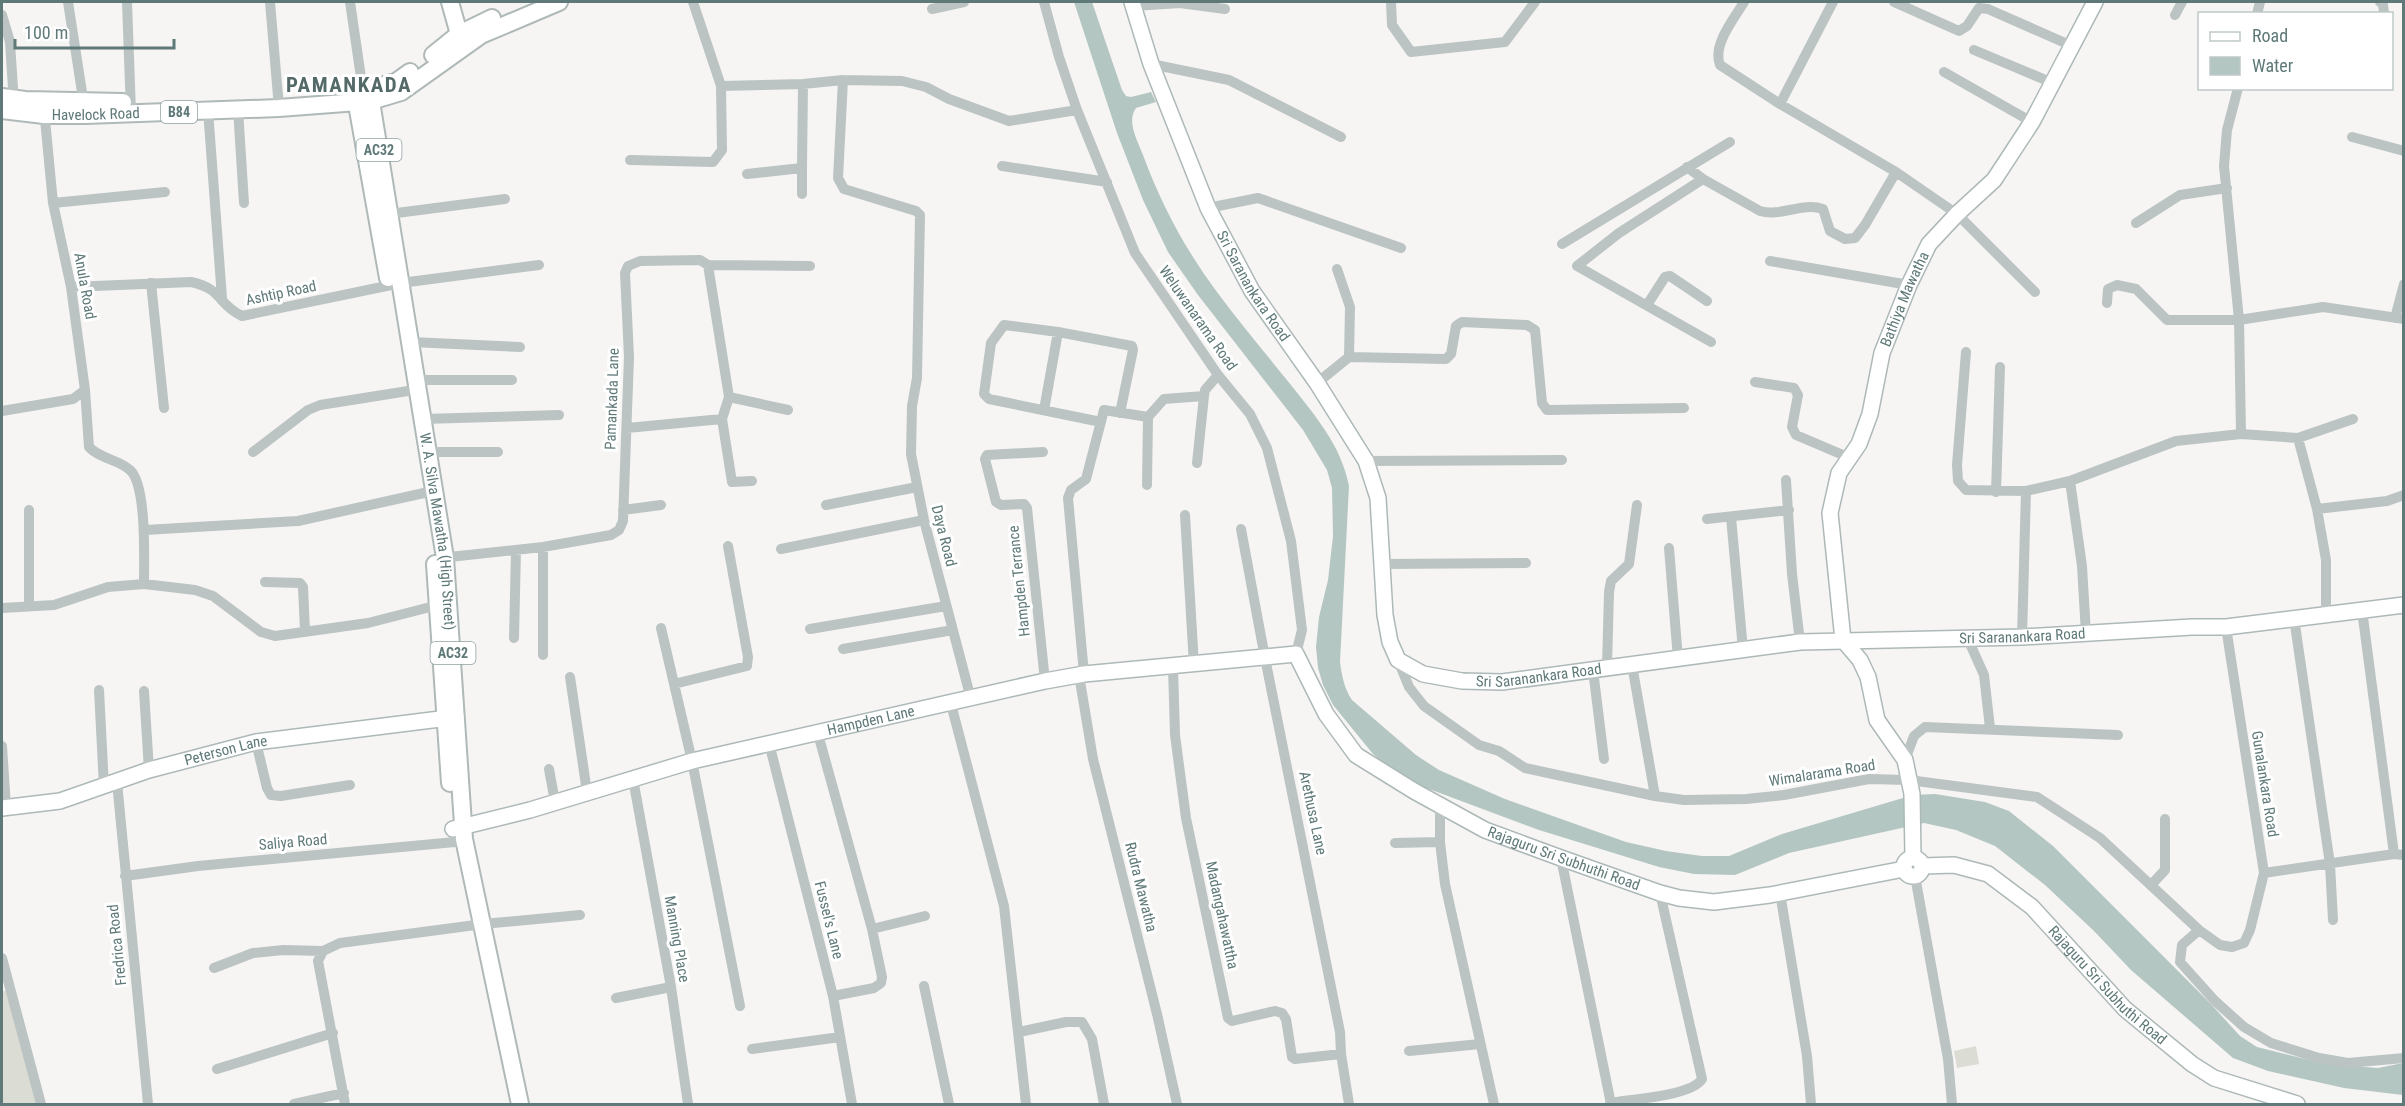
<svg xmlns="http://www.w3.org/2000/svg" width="2405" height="1106" font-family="'Roboto Condensed',sans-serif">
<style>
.green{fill:#dbdcd3}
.water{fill:#b4c6c2}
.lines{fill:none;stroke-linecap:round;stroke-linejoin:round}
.secondary-casing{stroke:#adb9b8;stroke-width:18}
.primary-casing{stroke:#afb9b8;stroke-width:20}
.street{stroke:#bbc4c3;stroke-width:10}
.secondary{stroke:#fff;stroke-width:15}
.primary{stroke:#fff;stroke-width:16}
.labels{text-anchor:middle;stroke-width:6;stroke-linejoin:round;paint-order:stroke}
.shield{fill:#fff;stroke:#8ea1a0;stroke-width:1.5}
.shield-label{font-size:14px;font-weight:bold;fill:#5e7978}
.street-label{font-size:15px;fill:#5e7978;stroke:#fff}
.district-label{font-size:21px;font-weight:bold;letter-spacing:1.5px;fill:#546a69;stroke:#fff}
</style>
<rect width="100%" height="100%" fill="#f7f5f4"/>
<!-- green -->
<path class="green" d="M7,990L41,1104H2V992Z
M1976,1046L1979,1064L1957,1068L1954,1051Z"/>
<!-- water -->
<path class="water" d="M1074,2H1092L1122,90L1126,96L1131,97L1151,92L1156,102L1136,108C1126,122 1138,141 1143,155C1161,204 1185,249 1217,292C1240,323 1266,354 1291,385C1316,417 1341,445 1349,486L1340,662C1342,676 1344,688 1352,700L1416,755L1439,770L1505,799L1626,842L1666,851L1702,856H1729L1782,834L1913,795L1935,794L1985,802L2009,811L2053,846L2210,1003L2240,1036L2257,1047L2326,1064L2378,1068L2403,1063V1095L2344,1088L2268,1071L2233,1058L2131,970L2094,931L2045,885L1995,846L1956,830L1924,823L1789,853L1735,875L1694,874L1659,867L1539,830L1421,786L1388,767L1373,754L1333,705L1323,685L1318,668L1316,647L1319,617L1328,580L1333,536L1332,488L1327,470L1303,430L1198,295L1168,252L1143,200L1117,133Z"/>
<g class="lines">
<defs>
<g id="secondary">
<path id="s1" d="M1132,2L1151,64L1208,208L1252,291L1317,383L1366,461L1378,498L1385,615L1390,642L1398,660L1423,674L1462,681L1502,682L1800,642L2022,637L2192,627H2226L2404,605"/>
<path id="s2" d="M2,808L60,801L149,770L256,742L456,717"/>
<path id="s3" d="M453,829L530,810L692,761L1045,681L1084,674L1296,654L1326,714L1356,755L1414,791L1485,830L1561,858L1660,893L1679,898L1714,902L1770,895L1904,869"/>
<path id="s4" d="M1913,857L1912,794L1905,760L1877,720L1868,677L1860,660L1843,640L1830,513L1839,473L1859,444L1870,414L1882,353L1909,285L1929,244L1957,214L1994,180L2032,122L2095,2"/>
<circle cx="1913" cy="867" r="9"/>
<path id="s5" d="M1923,866L1954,865L1988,874L2032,907L2125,1009L2192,1064L2214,1078L2297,1104"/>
</g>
<g id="primary">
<path d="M450,2L459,34L464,43"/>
<path d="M433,55L459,34L492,18"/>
<path id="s6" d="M369,89L445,558L464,839L520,1104"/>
<path d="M359,92L396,82L410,72"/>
<path d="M355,93L388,278"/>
<path d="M2,97L25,100L123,102"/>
<path id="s7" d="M2,110L44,115H85L279,108L371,101L401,92L481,35L559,2"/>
<path d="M435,564L450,783"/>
</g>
</defs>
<!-- secondary casing -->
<use href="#secondary" class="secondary-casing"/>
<!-- primary casing -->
<use href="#primary" class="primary-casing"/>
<!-- street -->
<path class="street" d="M68,2L84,105
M127,2L131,112
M270,2L279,108
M350,2L363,91
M1044,2L1059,57L1077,110L1135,253L1218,375L1250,414L1267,448L1291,541L1302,630L1296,654
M1391,2L1392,25L1411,52L1505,42L1535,2
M1744,2C1734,19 1712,45 1720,65L1780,104L1896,172L1957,214L2035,292
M1894,2L1959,31L1967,26L1979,8L1988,9L2072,46
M2380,2L2383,4L2384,14
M1134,6L1180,3L1225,9
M932,9L964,2
M2257,14L2260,2
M2,15L10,42L14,104
M2175,15L2182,2
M1974,50L2053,83
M1151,64L1229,80L1341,137
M1944,72L2032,122
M843,80L838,178L844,189L916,211L920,215L917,378L912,406L911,454L924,520L971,699
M721,86L803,84L843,80L902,81L926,87L949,99L1009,121L1077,110
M2238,88L2227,130L2224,166L2239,320L2241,434
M1780,104L1833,2
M238,109L244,203
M208,110L222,298
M2352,137L2404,151
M630,160L713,162L722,150L721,86L693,2
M1002,166L1107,182
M1687,167L1703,179L1760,211C1781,217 1802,202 1823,209L1830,231L1845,239L1855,238L1865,225L1896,172
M747,174L802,168L803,84
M1703,179L1619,233L1577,266L1711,342
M802,194V168
M53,203L165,192
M1208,208L1258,198L1401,248
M389,214L505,199
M2136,223L2180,195L2227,188
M1562,244L1730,142
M1770,261L1909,285
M708,265L729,397L722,419L732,482L752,481
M1337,269L1350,307L1349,357
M151,283L164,408
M71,287L191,282C223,289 217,304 242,316L401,283L539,265
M2107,303L2108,289L2117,285L2136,289L2167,320H2239L2323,307L2404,319
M1647,305L1665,277L1670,276L1707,301
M2395,318L2404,284
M411,342L520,347
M1966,352L1957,465L1958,481L1966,490L2026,491L2070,481
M417,380H512
M1755,382L1794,388L1798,395L1792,427L1796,435L1850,458
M1317,383L1349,357L1446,359L1451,354L1456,326L1462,322L1527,325L1535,330L1542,403L1547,410L1684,408
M85,390L89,447C100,459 118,459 130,470C147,485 144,561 144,584
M729,397L788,410
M1044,410L1058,332
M2,411L73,399L85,390L71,287L53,203L44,109
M423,419L559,415
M1101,422L989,399L984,394L991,343L1004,325L1058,332L1132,346L1133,350L1120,413
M627,428L722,419
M2298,438L2317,509L2326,560V613
M253,452L308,410L320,405L408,391
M429,452H498
M1043,452L987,455L985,459L996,502L1001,505L1024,504L1027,508L1045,681
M1366,461L1562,460
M1197,463L1204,396
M1786,480L1792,574L1800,642
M1147,485L1148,417
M1996,492L2000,367
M826,505L917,487
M2317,509L2387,501L2404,495
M623,510L661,505
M1185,515L1194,665
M1731,517L1743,650
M1707,519L1789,510
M1241,529L1265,658L1340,1032L1341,1054L1349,1104
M145,530L298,521L424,493
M543,547V655
M1669,548L1678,659
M781,549L924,520
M440,558L543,547L611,535L619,530L623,521L629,357L625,273L628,266L640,261L700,260L708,265L810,266
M1383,564L1526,563
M265,582L300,583L303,587L305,631
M29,606V510
M2,608L54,605L108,587L144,584L195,590L213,596L261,632L275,636L368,623L442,604
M2362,610L2394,854
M2294,618L2330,864L2333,920
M661,628L692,761L740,1006
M810,629L946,606
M2086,634L2082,566L2070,481L2176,441L2241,434L2298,438L2353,419
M1967,637L1984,675L1990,728
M2022,637L2026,491
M514,638L516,550
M843,649L953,630
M1398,660L1409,687L1424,706L1479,745L1499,751L1525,768L1655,796L1684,800L1746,799L1784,795L1869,779L1909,780L2037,797L2100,838L2199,930L2220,945L2232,947L2244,943L2250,930L2264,873L2226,627
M1632,665L1655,796
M1173,667L1175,735L1186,818L1228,1018L1232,1021L1275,1011L1282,1013L1286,1019L1292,1057L1295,1059L1341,1054
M1607,667L1609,592L1611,581L1629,564L1637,505
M1593,670L1604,759
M1084,674L1068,498L1071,490L1086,479L1104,410L1148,417L1164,399L1204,396L1205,390L1218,375
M1079,675L1093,759L1157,1014L1177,1104
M570,677L587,792
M674,684L747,666L748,657L728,546
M99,690L104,787
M144,691L149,770
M951,704L1004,906L1026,1104
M818,734L872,929L882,977L881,983L874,988L833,996
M256,742L267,788L271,795L281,796L350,785
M769,743L833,996L852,1104
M2,746L6,807
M1905,760L1914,736L1925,727L2118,735
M549,769L555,802
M633,779L671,987L688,1104
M117,782L148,1104
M1440,805V842L1445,884L1494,1104
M1395,843L1440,842
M1561,858L1611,1104
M2264,873L2394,854L2404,855
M125,876L198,866L455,842L464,839
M1915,876L1948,1059L1952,1104
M2151,885L2165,870V819
M1780,893L1807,1056L1811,1104
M872,929L925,916
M2199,930L2182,945L2180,962L2215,1001L2244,1027L2271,1043L2319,1058L2348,1063L2404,1058
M323,951L318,961L345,1104
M2,958L41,1104
M214,968L253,953L283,950L323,951L340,943L483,924L580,915
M924,986L949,1104
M616,998L671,987
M1019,1032L1066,1022H1082L1092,1039L1104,1104
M752,1049L840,1037
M1409,1051L1480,1044
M217,1069L333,1033
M1610,1103C1631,1099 1692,1096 1702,1079L1660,893
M294,1104L344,1093"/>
<!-- secondary -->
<use href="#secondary" class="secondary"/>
<!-- primary -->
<use href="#primary" class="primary"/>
</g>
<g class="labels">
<!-- shield labels -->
<g class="shield">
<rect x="161" y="101" width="36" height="22" rx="4.5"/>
<rect x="356.5" y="139" width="45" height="22" rx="4.5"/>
<rect x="430.5" y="642" width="45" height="22" rx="4.5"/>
</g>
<g class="shield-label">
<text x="179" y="117">B84</text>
<text x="379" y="155">AC32</text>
<text x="453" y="658">AC32</text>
</g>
<!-- street labels -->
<g class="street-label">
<text dy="5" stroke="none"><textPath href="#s7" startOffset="94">Havelock Road</textPath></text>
<text transform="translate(85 286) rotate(80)" y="5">Anula Road</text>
<text dy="5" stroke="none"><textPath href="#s1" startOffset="310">Sri Saranankara Road</textPath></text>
<text transform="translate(281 293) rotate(-12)" y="5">Ashtip Road</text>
<text dy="5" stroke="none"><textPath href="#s4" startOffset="592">Bathiya Mawatha</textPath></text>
<text transform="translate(1198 318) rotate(55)" y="5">Weluwanarama Road</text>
<text transform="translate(612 399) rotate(-88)" y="5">Pamankada Lane</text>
<text dy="5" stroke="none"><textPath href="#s6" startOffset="448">W. A. Silva Mawatha (High Street)</textPath></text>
<text transform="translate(944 536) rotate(76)" y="5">Daya Road</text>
<text transform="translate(1019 581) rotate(-96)" y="5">Hampden Terrance</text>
<text dy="5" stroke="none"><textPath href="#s1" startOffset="1353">Sri Saranankara Road</textPath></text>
<text dy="5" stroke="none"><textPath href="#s1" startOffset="867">Sri Saranankara Road</textPath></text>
<text dy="5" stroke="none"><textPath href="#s3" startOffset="432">Hampden Lane</textPath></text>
<text dy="5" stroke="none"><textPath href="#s2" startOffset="232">Peterson Lane</textPath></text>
<text transform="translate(1822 773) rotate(-9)" y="5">Wimalarama Road</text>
<text transform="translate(2265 784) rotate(81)" y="5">Gunalankara Road</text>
<text transform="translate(1313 813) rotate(78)" y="5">Arethusa Lane</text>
<text transform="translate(293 842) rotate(-5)" y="5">Saliya Road</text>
<text dy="5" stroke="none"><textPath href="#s3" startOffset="1214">Rajaguru Sri Subhuthi Road</textPath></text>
<text transform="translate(1141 887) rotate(76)" y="5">Rudra Mawatha</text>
<text transform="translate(1222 915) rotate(78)" y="5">Madangahawattha</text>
<text transform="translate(829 920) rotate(76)" y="5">Fussel's Lane</text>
<text transform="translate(677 939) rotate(80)" y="5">Manning Place</text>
<text transform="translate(117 945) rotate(-96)" y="5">Fredrica Road</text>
<text dy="5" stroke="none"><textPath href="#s5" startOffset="230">Rajaguru Sri Subhuthi Road</textPath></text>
</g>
<!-- district labels -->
<g class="district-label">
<text x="349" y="92">PAMANKADA</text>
</g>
</g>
<!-- border -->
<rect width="2405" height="1106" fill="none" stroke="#5e7978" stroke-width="6"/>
<!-- legend -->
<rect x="2198" y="12" width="195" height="78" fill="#ffffff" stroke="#bfc9c9" stroke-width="1.5"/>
<rect x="2210" y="32" width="30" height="9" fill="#ffffff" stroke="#bfc9c9" stroke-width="1.5"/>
<text x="2252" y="42" font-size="18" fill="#5e7978">Road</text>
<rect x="2210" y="57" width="30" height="18" fill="#b4c6c2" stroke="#bfc9c9" stroke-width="1.5"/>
<text x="2252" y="72" font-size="18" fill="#5e7978">Water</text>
<!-- scale -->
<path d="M15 39v9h159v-9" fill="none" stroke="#5e7978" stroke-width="3"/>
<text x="24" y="39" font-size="18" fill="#5e7978" stroke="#ffffff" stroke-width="4.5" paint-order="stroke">100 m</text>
</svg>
